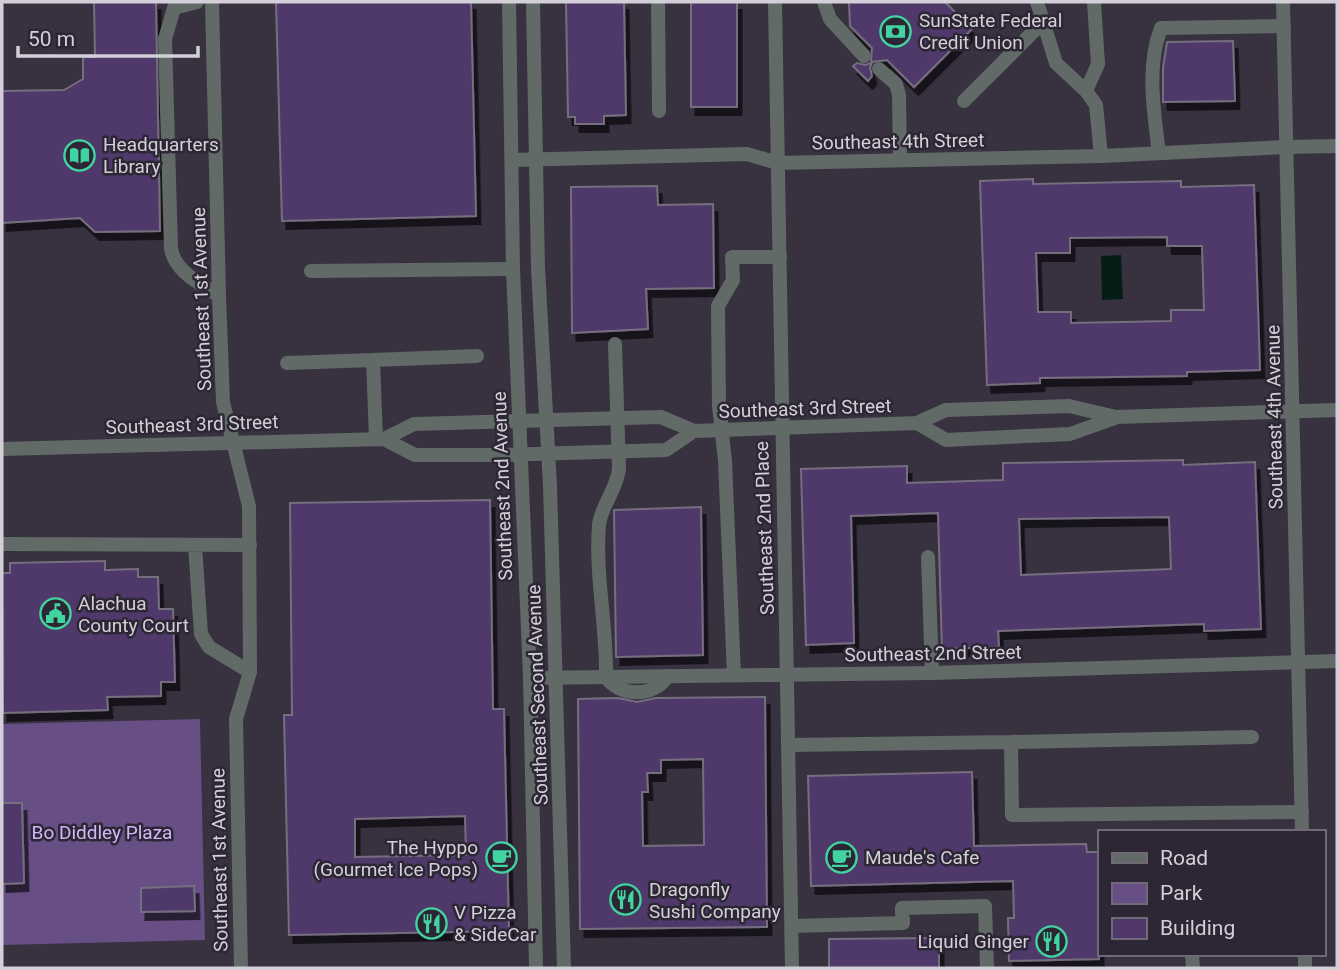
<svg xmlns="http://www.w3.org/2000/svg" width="1339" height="970" font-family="Roboto,sans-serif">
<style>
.green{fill:#674e84}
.water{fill:#051d14}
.building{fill:#50376b;stroke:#756e7e;stroke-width:2;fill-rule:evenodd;filter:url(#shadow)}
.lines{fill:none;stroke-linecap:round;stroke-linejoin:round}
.service{stroke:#616a66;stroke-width:14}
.pedestrian{stroke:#616a66;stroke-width:14}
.minor{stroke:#616a66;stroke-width:14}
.tertiary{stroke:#616a66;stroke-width:14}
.labels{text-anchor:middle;stroke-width:5;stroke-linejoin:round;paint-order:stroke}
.poi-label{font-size:19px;fill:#d3cfd8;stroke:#2d2735;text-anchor:start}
.street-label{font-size:19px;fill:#d3cfd8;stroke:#2d2735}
.park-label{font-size:19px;fill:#d4b6f8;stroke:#2d2735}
</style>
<defs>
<filter id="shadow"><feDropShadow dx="4.5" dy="8" stdDeviation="0" flood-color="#0009"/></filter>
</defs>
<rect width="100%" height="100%" fill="#373140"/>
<!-- green -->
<path class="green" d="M200,719L205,940L2,945V724Z"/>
<!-- water -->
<path class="water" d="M1121,255L1123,299L1102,300L1101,256Z"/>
<!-- building -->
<path class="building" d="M94,2H156L160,231L95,232L80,218L2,223V91L64,90L83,79V57H95Z
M276,2H471L476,216L282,221Z
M566,2H624L626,115L604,116V124H575V117H568Z
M691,2H737V107H691Z
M849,2H945L972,29L914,87L887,60L872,62L870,68L872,76L868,81L853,66L857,63L865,65L871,63L872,48L850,26Z
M1233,41L1235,101L1163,102V68L1167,42Z
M1033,179V184L1181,181V187L1254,185L1260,370L1187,372V376L1040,378V383L987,385L980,181ZM1167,237V246H1202L1204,310H1171V321L1071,323V312H1038L1036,253H1070V238Z
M657,186L658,205L713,204L714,288L646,289L648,329L572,333L571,187Z
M1183,460V465L1255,462L1261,629L1204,631V624L998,631L999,647L942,649L938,513L851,516L854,643L806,645L801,469L907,466V483L1003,480V463ZM1169,517L1171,569L1021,575L1019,519Z
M490,500L493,709H504L509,931L289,935L284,715H292L290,503ZM465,816L466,855L355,857V819Z
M701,507L703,655L616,657L614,510Z
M105,561V570L138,569V577H158L159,609H173L175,682H161V696L107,697L108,710L3,713L2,573H10V563Z
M765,697L767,927L580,929L578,699L618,698L637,702L656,698ZM703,759L704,845L643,846L642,792H648L647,773H661V760Z
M972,772L974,846L1086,844L1087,852H1099V959L1009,961L1008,918H1014L1013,881L811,886L808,776Z
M2,803H22L24,883L2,884Z
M194,886L195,911L141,912V888Z
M939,938V968H829V939Z"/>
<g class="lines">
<!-- service -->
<path class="service" d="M197,2L174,8L165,39L171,249C176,273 200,283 219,296
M212,2L219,296
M658,2L659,111
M824,2L830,19L864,56
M1037,2L1056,63L1086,91
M1094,2L1098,64L1086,91L1096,105L1101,156
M879,69L896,84L899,95L900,160
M964,101L1043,22
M1286,147L1337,146
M1159,153C1154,113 1146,66 1161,28L1284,26
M311,271L513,269
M615,344L619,469C617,489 601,506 599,525C595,576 607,626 606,677C619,697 654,698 668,676
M373,360L477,356
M287,363L373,360L376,439
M2,544L250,545
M195,545L201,634L209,647L250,672
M928,557L932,673
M734,675L725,461L719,406L718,306L733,280L732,257H780
M1011,742L1252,737
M789,745L1011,742L1012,815L1302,812
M1192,954L1193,968"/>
<!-- pedestrian -->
<path class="pedestrian" d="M902,914V908L985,906L987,968
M792,926L903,923V919"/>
<!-- minor -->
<path class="minor" d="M775,2L792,968
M512,160L747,154L778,163L1101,156L1286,147
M219,296L223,402L249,506L250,672L236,719L241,968
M530,678L932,673L1337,661"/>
<!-- tertiary -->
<path class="tertiary" d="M509,2L513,269L530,678L536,968
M533,2L538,268L550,486L564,968
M1283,2L1302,832
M917,423L946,440L1070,434L1115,418
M384,439L415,455H499L666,450L694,431
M2,449L384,439L414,424L661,417L694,431L917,423L946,410L1069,406L1116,417L1337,410
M1305,954V968"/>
</g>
<!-- icons -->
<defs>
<symbol id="bank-ring" viewBox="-11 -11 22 22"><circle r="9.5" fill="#2d2735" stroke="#41d4a1" stroke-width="1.5"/><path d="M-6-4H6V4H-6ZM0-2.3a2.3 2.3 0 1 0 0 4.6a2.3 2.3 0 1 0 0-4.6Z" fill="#41d4a1"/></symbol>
<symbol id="library-ring" viewBox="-11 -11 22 22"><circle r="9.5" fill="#2d2735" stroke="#41d4a1" stroke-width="1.5"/><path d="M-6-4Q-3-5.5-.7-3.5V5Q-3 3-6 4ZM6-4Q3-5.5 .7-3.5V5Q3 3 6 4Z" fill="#41d4a1"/></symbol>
<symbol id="civic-ring" viewBox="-11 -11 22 22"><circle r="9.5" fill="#2d2735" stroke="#41d4a1" stroke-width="1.5"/><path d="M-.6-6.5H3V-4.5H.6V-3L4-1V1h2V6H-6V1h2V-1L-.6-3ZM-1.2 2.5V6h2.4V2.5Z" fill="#41d4a1"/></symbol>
<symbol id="cafe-ring" viewBox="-11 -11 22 22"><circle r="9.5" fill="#2d2735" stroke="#41d4a1" stroke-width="1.5"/><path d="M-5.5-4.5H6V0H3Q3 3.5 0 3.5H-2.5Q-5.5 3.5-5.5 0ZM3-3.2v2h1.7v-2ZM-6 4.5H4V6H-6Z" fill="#41d4a1"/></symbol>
<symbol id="restaurant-ring" viewBox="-11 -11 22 22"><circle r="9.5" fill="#2d2735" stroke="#41d4a1" stroke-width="1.5"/><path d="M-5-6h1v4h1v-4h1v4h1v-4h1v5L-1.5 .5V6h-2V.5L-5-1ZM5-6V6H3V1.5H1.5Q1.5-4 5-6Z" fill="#41d4a1"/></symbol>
</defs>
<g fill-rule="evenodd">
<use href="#bank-ring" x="878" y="14" width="35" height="35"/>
<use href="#library-ring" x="62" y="138" width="35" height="35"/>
<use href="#civic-ring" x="38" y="596" width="35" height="35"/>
<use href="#cafe-ring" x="824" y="840" width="35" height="35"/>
<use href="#cafe-ring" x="484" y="840" width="35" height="35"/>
<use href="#restaurant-ring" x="608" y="882" width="35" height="35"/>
<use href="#restaurant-ring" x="414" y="906" width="35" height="35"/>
<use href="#restaurant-ring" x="1034" y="924" width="35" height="35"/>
</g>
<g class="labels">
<!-- poi labels -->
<g class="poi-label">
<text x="919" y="27">SunState Federal<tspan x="919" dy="22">Credit Union</tspan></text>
<text x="103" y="151">Headquarters<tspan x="103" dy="22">Library</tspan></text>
<text x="78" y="610">Alachua<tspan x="78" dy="22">County Court</tspan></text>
<text x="478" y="854" text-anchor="end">The Hyppo<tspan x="478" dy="22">(Gourmet Ice Pops)</tspan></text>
<text x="865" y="864">Maude's Cafe</text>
<text x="649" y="896">Dragonfly<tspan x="649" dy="22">Sushi Company</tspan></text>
<text x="454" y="919">V Pizza<tspan x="454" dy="22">&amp; SideCar</tspan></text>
<text x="1029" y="948" text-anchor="end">Liquid Ginger</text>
</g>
<!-- street labels -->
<g class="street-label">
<text transform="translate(898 141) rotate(-1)" y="7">Southeast 4th Street</text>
<text transform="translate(201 299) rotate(-92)" y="7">Southeast 1st Avenue</text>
<text transform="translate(805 408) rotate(-2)" y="7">Southeast 3rd Street</text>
<text transform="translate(1274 417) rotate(-91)" y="7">Southeast 4th Avenue</text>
<text transform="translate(192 424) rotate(-2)" y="7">Southeast 3rd Street</text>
<text transform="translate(502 486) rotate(-92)" y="7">Southeast 2nd Avenue</text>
<text transform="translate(764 528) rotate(-92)" y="7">Southeast 2nd Place</text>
<text transform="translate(933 653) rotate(-1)" y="7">Southeast 2nd Street</text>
<text transform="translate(537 695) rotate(-92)" y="7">Southeast Second Avenue</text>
<text transform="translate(219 860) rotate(-91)" y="7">Southeast 1st Avenue</text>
</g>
<!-- park labels -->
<g class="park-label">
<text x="102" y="839">Bo Diddley Plaza</text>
</g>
</g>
<!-- border -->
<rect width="1339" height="970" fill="none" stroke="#d3cfd8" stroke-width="7"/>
<!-- legend -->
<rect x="1098" y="830" width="228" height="126" fill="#2d2735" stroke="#6f6a76" stroke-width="2"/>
<rect x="1112" y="853" width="35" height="10" fill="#616a66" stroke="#6f6a76" stroke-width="2"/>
<text x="1160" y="865" font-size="21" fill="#d3cfd8">Road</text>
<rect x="1112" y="883" width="35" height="21" fill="#674e84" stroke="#6f6a76" stroke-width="2"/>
<text x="1160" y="900" font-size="21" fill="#d3cfd8">Park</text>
<rect x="1112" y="918" width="35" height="21" fill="#50376b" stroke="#6f6a76" stroke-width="2"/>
<text x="1160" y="935" font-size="21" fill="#d3cfd8">Building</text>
<!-- scale -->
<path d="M18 46v10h180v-10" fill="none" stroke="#d3cfd8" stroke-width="3.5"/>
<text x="28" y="46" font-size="21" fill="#d3cfd8" stroke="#2d2735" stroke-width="5" paint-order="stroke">50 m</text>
</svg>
